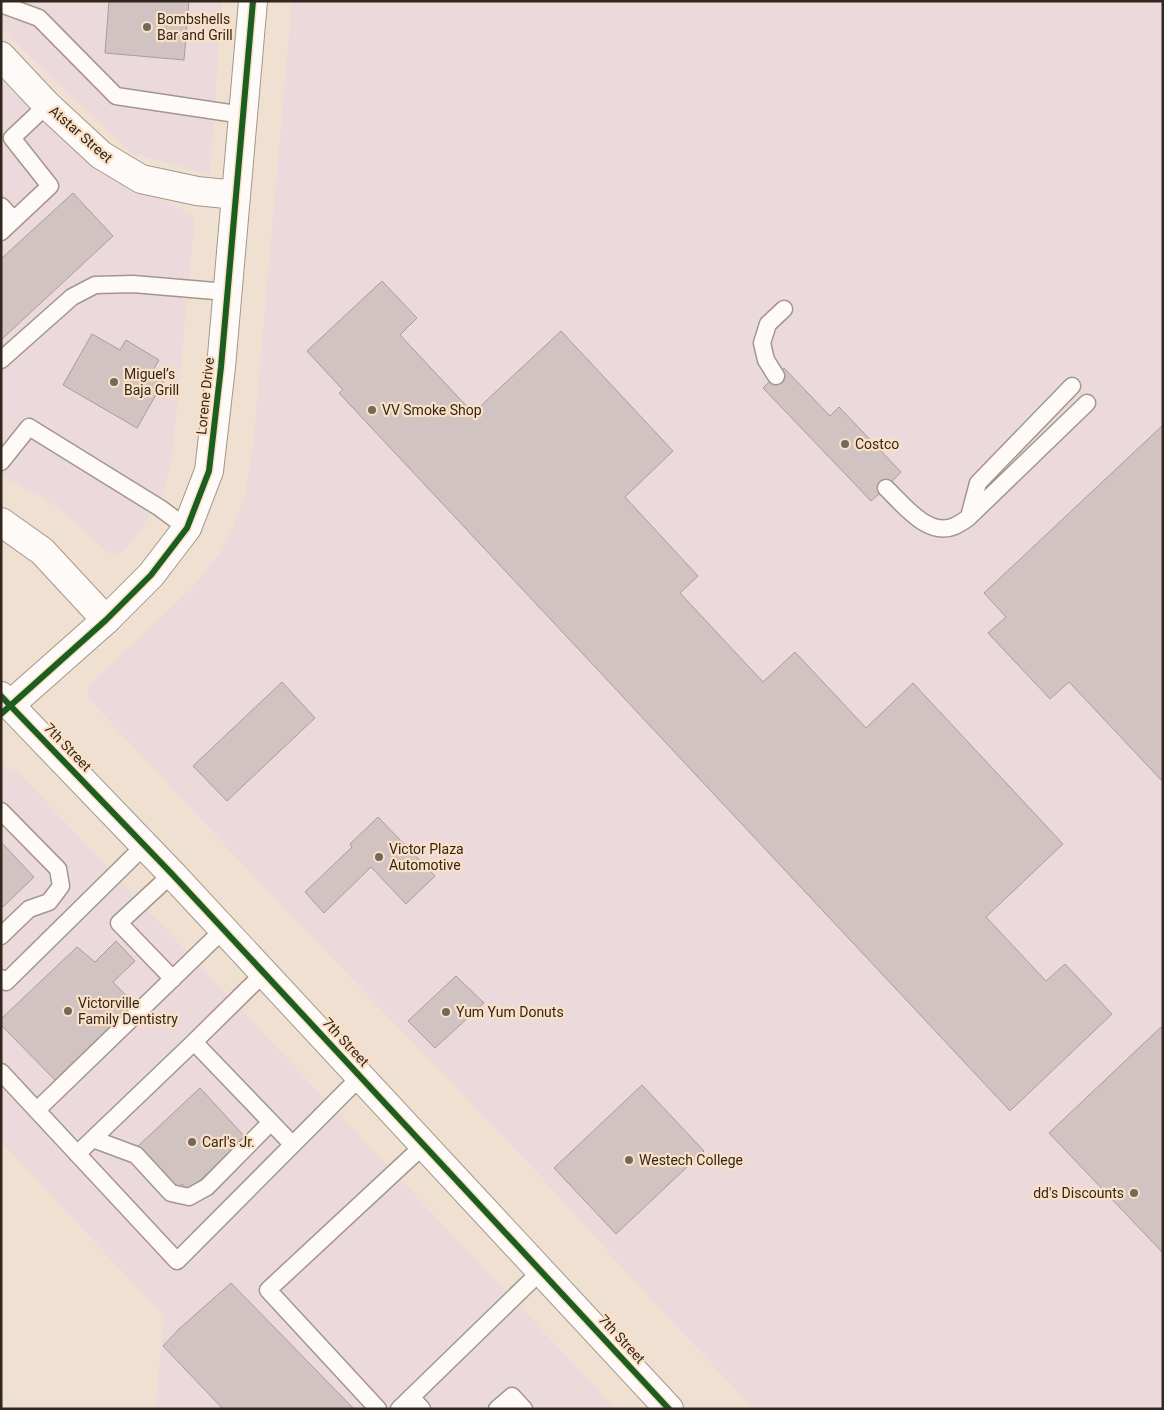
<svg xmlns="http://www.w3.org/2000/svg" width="1164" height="1410" font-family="Roboto,sans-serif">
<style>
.commercial{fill:#ecd9db}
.building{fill:#d0c3c2;stroke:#a99d9c}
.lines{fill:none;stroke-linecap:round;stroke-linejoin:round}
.service-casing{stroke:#a3978d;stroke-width:19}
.minor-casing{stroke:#a3978d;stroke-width:30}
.tertiary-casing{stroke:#a3978d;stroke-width:30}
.secondary-casing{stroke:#a3978d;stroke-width:30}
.service{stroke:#fdfaf8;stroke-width:16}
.minor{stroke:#fdfaf8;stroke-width:28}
.tertiary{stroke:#fdfaf8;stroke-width:28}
.secondary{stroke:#fdfaf8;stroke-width:28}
.cycleway-casing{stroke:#fbe0c6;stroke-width:9}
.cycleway{stroke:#1b5e20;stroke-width:6}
.poi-dot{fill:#74685c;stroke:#fbe0c6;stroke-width:2}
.labels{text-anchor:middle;stroke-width:4.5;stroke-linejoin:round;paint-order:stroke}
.poi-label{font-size:14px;fill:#31271d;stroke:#fbe0c6;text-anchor:start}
.street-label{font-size:14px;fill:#31271d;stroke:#fbe0c6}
</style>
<rect width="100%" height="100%" fill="#efe0d2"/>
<!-- commercial -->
<path class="commercial" d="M1,1H222L210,175L131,153L1,29Z
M292,1H1163V1409H754L635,1282L535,1170L277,901L89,699L87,693L90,684L193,587L219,554L232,530L246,492L253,444Z
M1,69L119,180L193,215L194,227L172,460L163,492L147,520L132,543L121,553H108L63,512L42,497L1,475Z
M1,766L20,774L616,1409H155L164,1316L1,1142Z"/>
<!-- building -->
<path class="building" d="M109,1H189L184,60L105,53Z
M73,193L113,236L1,340V259Z
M382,281L417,318L400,335L473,413L561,331L673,451L625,497L698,576L680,593L763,682L795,652L866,728L913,683L1063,844L986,917L1046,981L1065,964L1112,1014L1010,1111L339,393L343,390L307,351Z
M92,334L120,350L126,340L159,360L152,372L165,379L137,428L63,385Z
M784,368L830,416L839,407L901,472L886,488L871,501L763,388Z
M1163,425V782L1069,682L1050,699L988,633L1006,617L984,593Z
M282,682L315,718L227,801L193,766Z
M378,817L435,876L406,904L371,867L324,913L305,892L352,847L350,844Z
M1,842L34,877L3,907L1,905Z
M116,941L135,961L113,982L134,1004L55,1080L1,1025V1019L77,947L95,962Z
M456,976L484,1003L435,1048L408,1021Z
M1161,1027L1163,1030V1253L1049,1133Z
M642,1085L704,1151L616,1234L554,1168Z
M200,1088L246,1138L188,1191L182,1184L178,1188L138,1146Z
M231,1283L354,1409H223L163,1346L179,1329Z"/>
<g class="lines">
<defs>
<path id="service" d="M1,4L39,18L116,96L243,115
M1,206L14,220
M1,232L50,186L12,138L47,105
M1,360L72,297L95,285L133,284L227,292
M776,376L766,360L762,343L768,324L784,309
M1,462L29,427L160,508L187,528
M886,488C903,504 928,538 955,526C959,524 964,521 968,518L1087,403
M969,517L978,483L1072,386
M1,811L58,869L61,886L49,902L29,909L1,936
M172,874L119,923L173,979
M1,978L6,982L145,845
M194,1042L292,1144
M1,1072L177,1261L360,1077
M37,1110L224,929
M93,1139L136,1155L171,1193L189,1197L207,1187L271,1122
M77,1154L194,1042L264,973
M411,1397L422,1409
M378,1409L268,1290L424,1145
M399,1409L541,1271
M497,1409L512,1396L524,1409"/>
<path id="minor" d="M1,56L47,105L101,155L141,179L197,191L236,195
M1,522L42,551L106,620"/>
<path id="tertiary" d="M10,705L106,620L151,575L187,528L209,471L221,367L253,1"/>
<path id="secondary" d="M1,696L172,874L669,1409"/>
</defs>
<!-- service casing -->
<use href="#service" class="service-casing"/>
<!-- minor casing -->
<use href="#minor" class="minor-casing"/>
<!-- tertiary casing -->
<use href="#tertiary" class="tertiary-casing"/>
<!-- secondary casing -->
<use href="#secondary" class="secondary-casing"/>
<!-- service -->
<use href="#service" class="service"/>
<!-- minor -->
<use href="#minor" class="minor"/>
<!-- tertiary -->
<use href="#tertiary" class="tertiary"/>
<!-- secondary -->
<use href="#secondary" class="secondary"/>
<defs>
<path id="cycleway" d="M1,696L172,874L669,1409
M1,714L106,620L151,575L187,528L209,471L221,367L253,1"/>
</defs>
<!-- cycleway casing -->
<use href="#cycleway" class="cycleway-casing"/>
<!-- cycleway -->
<use href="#cycleway" class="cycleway"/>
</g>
<!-- markers -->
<g class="poi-dot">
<circle cx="147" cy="27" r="5"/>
<circle cx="114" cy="382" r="5"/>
<circle cx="372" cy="410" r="5"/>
<circle cx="845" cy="444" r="5"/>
<circle cx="379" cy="857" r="5"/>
<circle cx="68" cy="1011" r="5"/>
<circle cx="446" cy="1012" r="5"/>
<circle cx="192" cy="1142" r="5"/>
<circle cx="629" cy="1160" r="5"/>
<circle cx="1134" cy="1193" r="5"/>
</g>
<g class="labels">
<!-- poi labels -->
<g class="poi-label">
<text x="157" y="24">Bombshells<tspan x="157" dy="16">Bar and Grill</tspan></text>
<text x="124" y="379">Miguel’s<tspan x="124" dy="16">Baja Grill</tspan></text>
<text x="382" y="415">VV Smoke Shop</text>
<text x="855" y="449">Costco</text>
<text x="389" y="854">Victor Plaza<tspan x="389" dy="16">Automotive</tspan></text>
<text x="78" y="1008">Victorville<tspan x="78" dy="16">Family Dentistry</tspan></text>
<text x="456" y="1017">Yum Yum Donuts</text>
<text x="202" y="1147">Carl's Jr.</text>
<text x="639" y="1165">Westech College</text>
<text x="1124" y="1198" text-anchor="end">dd's Discounts</text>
</g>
<!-- street labels -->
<g class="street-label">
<text transform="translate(81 134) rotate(41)" y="5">Atstar Street</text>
<text transform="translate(205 396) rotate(-84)" y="5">Lorene Drive</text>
<text transform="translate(68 747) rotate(46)" y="5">7th Street</text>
<text transform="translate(346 1042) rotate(47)" y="5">7th Street</text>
<text transform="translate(622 1339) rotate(47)" y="5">7th Street</text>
</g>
</g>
<!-- border -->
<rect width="1164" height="1410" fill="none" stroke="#31271d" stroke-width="5"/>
</svg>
